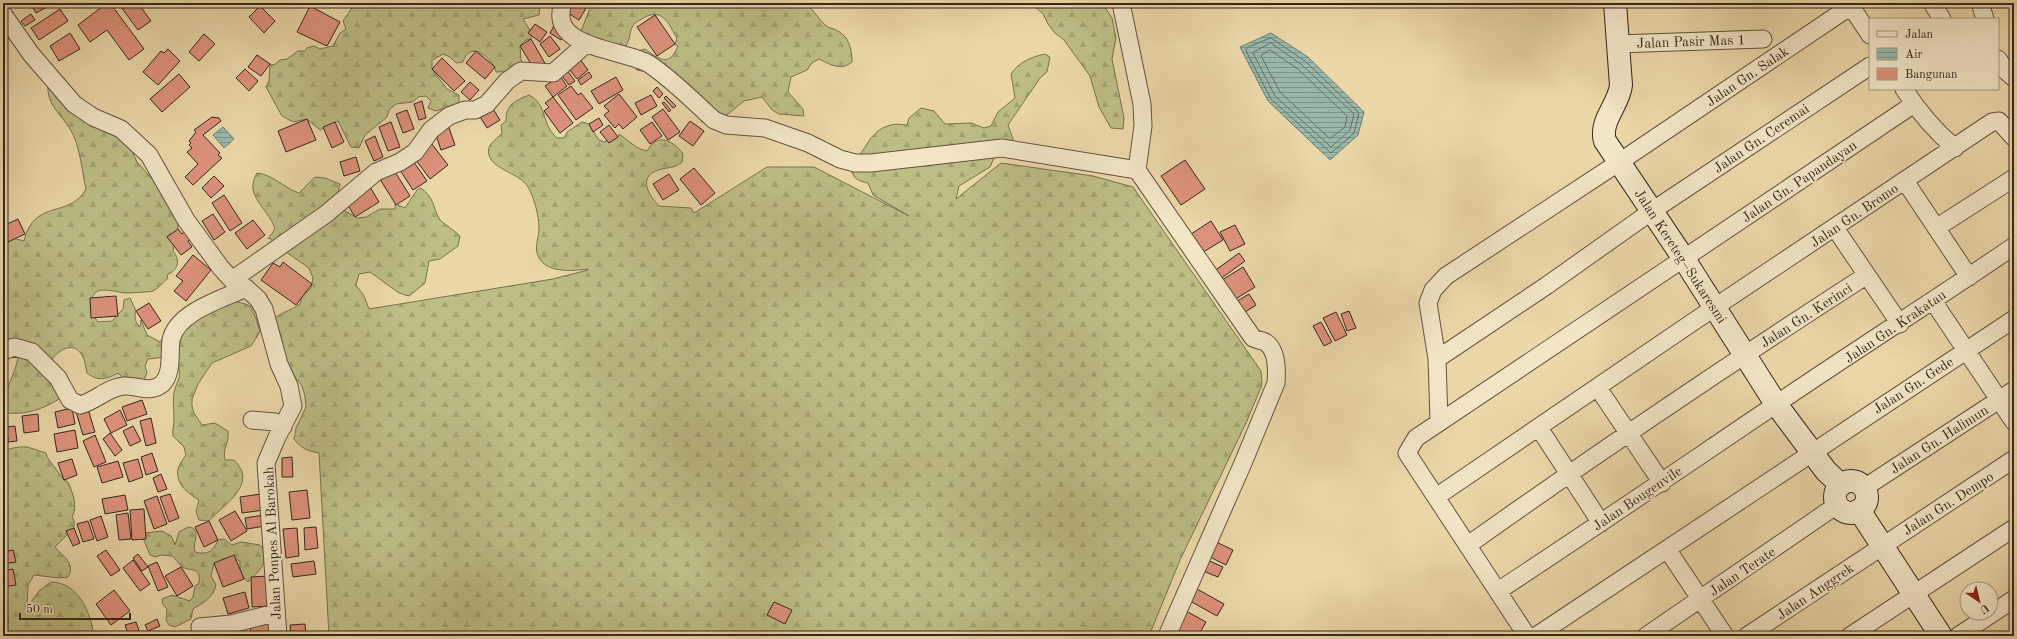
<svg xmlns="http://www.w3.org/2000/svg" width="2017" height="639" font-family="'Old Standard TT',serif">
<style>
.forest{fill:url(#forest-firs);stroke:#787252}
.water{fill:url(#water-rules);stroke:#707f73}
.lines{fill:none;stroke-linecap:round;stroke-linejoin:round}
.shore{stroke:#667064;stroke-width:1}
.building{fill:#de927c;stroke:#34271e}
.street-casing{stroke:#625341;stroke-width:19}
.secondary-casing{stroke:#34271e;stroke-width:24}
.street{stroke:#f2e6c7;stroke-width:17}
.secondary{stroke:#f2e6c7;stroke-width:22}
.labels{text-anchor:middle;stroke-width:3;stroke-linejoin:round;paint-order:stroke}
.street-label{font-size:14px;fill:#34271e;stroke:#f2e6c7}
</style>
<defs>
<pattern id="forest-firs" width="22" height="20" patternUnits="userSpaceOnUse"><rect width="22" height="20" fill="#bcbe85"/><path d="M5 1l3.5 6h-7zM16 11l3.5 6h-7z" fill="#a2a372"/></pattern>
<pattern id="water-rules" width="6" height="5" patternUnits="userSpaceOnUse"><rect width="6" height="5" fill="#98b9ab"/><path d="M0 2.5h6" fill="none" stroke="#7d968b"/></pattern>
</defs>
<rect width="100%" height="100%" fill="#ebd8a9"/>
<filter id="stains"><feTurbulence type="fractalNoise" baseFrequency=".005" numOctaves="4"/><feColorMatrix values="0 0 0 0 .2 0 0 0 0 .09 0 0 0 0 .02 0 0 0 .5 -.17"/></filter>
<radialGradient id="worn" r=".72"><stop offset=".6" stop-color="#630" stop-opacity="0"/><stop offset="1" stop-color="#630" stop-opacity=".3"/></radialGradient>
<!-- forest -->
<path class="forest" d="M352,3H544L540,7L539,15L523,19L531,32V39L526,40L520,46L521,61L527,65L517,71L496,72C493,58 470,39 463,62L456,63L450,57L443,54L432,60V69L447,89L459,95V103L436,111L428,108L431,101L426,96L418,97L413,102L396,104L389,110L387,117L365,135L359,148L351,147L338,121L320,130L307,119L293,122L282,116L266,87L269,81L270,64L274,65L280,60L287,59L298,51H305L307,48L314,46L320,49L333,46L340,33L346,29L343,21L354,5Z
M590,3H806C813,10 818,18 825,25C828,28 832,28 836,30C849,36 852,49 852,62C841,71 831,65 819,59L812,63L807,70L791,77L788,92L803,109L804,116L779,114L772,110L762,97L744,101L717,123L702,122L697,114L652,73L637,70L632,63L638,51L645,49C659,59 669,68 678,46L675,44L677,38C669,25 664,8 645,17C642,19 637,21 634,24C627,34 633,42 620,51L584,38L581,31L589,11Z
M1031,3L1098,4L1106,9L1112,18L1116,37L1112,59L1124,118L1123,129L1111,128L1099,107L1090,76L1064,40L1055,33L1048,24L1043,14Z
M1045,54L1050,57L1047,72L1040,78L1008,125L1013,139L1010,146L996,153L990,167L959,186L956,199L1001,163L1093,176L1133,187L1261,371L1262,385L1246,423L1180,560L1149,636H329L319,453C307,451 301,448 294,439L296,428L306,407L305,396L302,386L290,370L270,322C279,313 290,311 300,304L302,296L311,288L313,278L309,268L276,245L270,238L268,239L275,229C268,207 243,196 257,173C274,175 284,188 299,193L315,177L325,178L340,184L336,201L343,210L358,218L366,217L380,209H395V204L405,208L417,190L421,188C435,199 432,206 440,220C442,222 456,232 460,236L458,246L440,259L429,261L425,283L409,296L399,293L370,272L359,274L356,285L364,296L369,309L553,279L588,270V269C572,271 543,274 537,253C535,245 539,236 539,228C539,216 534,197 528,187C520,173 493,170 489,155C486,144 495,141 502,133L501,125L506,121C506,104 515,101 529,95C549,106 540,123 557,138H564L567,132L582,122L589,124L598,139L604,142L618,137L619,134C628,140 636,149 647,151C657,133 672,139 683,154L682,162C675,168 671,167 662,169C637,175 647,193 659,206L691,208L694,213L767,167H814L909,216L873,195L868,183C853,180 853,176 849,163C868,154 866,131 891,125C896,123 902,125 907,125L909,118L921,108L934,111L945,124L971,123L984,128L991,126L998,112L1015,98L1011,74C1019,62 1031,57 1045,54Z
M48,86L130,139L133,154L137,162L154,181L178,219V227L173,251C181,261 178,270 167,275L168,278C163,282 159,288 153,291C150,292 130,293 125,293C114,292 90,282 92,305C93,312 93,316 98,322L112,321L123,309L124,300L130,298L136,311C134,317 135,322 140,327L141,320L147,335L160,342L165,336L215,311C225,300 237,300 250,306L256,318L260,332L251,346L212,363L198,384L192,399V406L194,413L202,425L215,423L228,431C230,442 222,449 225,460H234C259,484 224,504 209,521L199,520L196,512L199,500C188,493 175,484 178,469C179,465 183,459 186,455L184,447L173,436C172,430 174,426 174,420C174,410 172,399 175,389C178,378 182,378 178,365L164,357L148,359L145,366L147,373L144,380L137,385L124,379L118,373C106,380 97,381 87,373C86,368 85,361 83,357C75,340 58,349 51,361L65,395C48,407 29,415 8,413L3,407C4,390 15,375 18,358L6,347L3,337V241L9,237L24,241C34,198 70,219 86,189C82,172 80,144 70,129C61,114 47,105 48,86Z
M19,447H27L46,453L47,457L64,480L68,482C73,494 78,505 72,518L74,520V528L55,547C63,557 76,563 68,577L60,578L34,575L28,585L27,608L39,591L51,582C78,582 91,613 94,636H3V450Z
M188,527L193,528C200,536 192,542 195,552C207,555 213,552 218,540L224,539L232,545L241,542L260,545C273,560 258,572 248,582C242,577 239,569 240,561L230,557L214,563L211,576L216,585C213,598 204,602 193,609L191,619L175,627L169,625L166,620L167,609L163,605L162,599L172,595L190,601L193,597L195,586L199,583C202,565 187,572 181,566C177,562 176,559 172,556L161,555L155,557L150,555L143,538L145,533L162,531L171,536L175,545L179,532Z"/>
<!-- water -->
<path class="water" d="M1271,33L1308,57L1364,112L1358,135L1330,160L1268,101L1240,47Z
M223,127L234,139L224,148L213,135Z"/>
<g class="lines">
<!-- shore -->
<path class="shore" d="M1271,38L1305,61L1359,113L1354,133L1331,153L1271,99L1246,51L1247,48Z
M1271,43L1302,65L1354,114L1350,130L1331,147L1275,96L1253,53Z
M1270,50L1298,69L1347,116L1345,127L1331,138H1329L1280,92L1261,56Z"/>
</g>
<!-- building -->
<path class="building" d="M30,3H54L36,13Z
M107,3H110L144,49L129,60L107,30L90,42L78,25Z
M118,3H138L151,21L138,30Z
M567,3H579L586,8L579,20L563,10Z
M260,6L275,21L264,33L249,17Z
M310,6L340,22L327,46L297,32Z
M60,9L68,21L39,40L31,28Z
M31,14L35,20L25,26L21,21Z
M655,15L675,44L657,56L637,27Z
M535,24L547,32L540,42L528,33Z
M554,26L565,32L561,40L550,33Z
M70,33L80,49L59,61L50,46Z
M204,34L215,44L199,61L189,52Z
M550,36L560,49L549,57L540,44Z
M531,39L546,65L536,72L520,46Z
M168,49L180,61L158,85L143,72L161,51L164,53Z
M476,51L495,67L485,79L466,63Z
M257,55L270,64L261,76L248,67Z
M577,55L588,70L577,79L565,64Z
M442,58L465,81L454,91L432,69Z
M245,69L258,81L249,91L236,78Z
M566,69L575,81L569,85L560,73Z
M589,72L592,77L581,85L578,80Z
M179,74L190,87L162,112L150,99Z
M560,76L567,86L553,97L545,86Z
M616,77L623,90L599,104L591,91Z
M470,82L479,90L470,100L461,92Z
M571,86L578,95L581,93L593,108L576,120L558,95Z
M657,87L663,94L659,98L653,91Z
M619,94L637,117L623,129L619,124L615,128L604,115L609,111L604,106Z
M651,95L657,106L641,115L635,103Z
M666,96L676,106L673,108L664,98Z
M553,97L573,123L560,133L544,111L549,107L545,103Z
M422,101L426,118L419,120L414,104Z
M664,102L671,110L669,112L662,103Z
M490,104L500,120L487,128L477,112Z
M663,109L680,132L668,140L652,117Z
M407,110L414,129L403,133L396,114Z
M212,117L219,118L221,121L203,135L220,153L218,155L222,158L193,185L185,177L198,164L187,152L192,148L189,145L191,143L189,141L196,132L194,130Z
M599,118L603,125L593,132L589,124Z
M307,119L316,140L286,152L278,131Z
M690,121L704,131L693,146L679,136Z
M335,122L344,142L332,148L323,127Z
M391,122L400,147L388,151L379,127Z
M652,122L662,136L650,144L640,130Z
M448,125L455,145L441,150L434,129Z
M609,125L618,137L609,143L600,132Z
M375,136L383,157L374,161L365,141Z
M431,143L448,165L430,179L413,156Z
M356,157L360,171L344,176L340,162Z
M411,158L427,181L413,190L398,167Z
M1185,160L1205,189L1181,205L1161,176Z
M392,167L410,196L396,205L378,176Z
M694,168L715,193L701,205L680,179Z
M669,174L679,190L663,200L653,184Z
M214,176L224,186L211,198L202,188Z
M370,187L379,202L355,217L346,202Z
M224,195L242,223L230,231L212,203Z
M213,214L225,232L214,240L202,221Z
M18,219L25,234L8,242L3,226Z
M253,220L265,235L247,249L235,233Z
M1211,221L1223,240L1200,254L1188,236Z
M1235,225L1245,244L1230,251L1220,232Z
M178,229L182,234L185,231L191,239L188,241L192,247L181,255L167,237Z
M1239,253L1245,261L1219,280L1213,272Z
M193,255L211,270L186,301L174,291L183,281L176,276Z
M283,262L312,284L296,305L261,280L273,263L280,267Z
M1243,267L1255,287L1234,300L1222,280Z
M1249,294L1256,305L1242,314L1234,303Z
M116,296L118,316L91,318L90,298Z
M149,303L161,321L148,329L136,311Z
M1349,311L1356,328L1347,331L1341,314Z
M1336,312L1347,335L1335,341L1323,318Z
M1321,322L1332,342L1324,346L1313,326Z
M142,400L147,414L127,421L122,407Z
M72,408L75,424L58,428L55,412Z
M88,409L95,432L83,435L76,412Z
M120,410L127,425L111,433L104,419Z
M38,414L39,431L24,433L22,416Z
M151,418L156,443L146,446L140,421Z
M15,426L17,441L8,442L7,427Z
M133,426L141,441L130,446L123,431Z
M75,430L78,448L57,452L54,434Z
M110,433L122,450L115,456L103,439Z
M95,435L106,462L94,467L83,441Z
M152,453L158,471L146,475L141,457Z
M292,457L293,477H282V458Z
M72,459L77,475L64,480L58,463Z
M138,459L143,477L129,482L123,463Z
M118,461L123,477L102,483L97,467Z
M161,474L167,489L158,492L153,478Z
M307,490L310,518L292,520L289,492Z
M170,494L179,518L169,522L160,497Z
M261,494L264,510L242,513L240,497Z
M125,495L128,510L105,514L102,499Z
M157,496L167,524L154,529L144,501Z
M144,509L146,539L132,540L130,510Z
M235,511L247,531L231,541L219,520Z
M128,513L131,539L119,540L116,515Z
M264,515L265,526L247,529L245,518Z
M101,516L108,537L97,541L90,520Z
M88,521L94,539L83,542L77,524Z
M209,521L218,540L204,547L195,527Z
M316,527L318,548L305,550L304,528Z
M74,528L80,543L73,546L66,531Z
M297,528L299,556L286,558L283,529Z
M1212,540L1233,550L1226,565L1204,554Z
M13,550L16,562L3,564V552Z
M106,550L120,570L111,576L97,556Z
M138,554L148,567L142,571L133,558Z
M234,555L244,579L223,587L214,563Z
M1203,558L1223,567L1218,577L1198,569Z
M133,560L150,584L140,591L123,568Z
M314,561L316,574L293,577L291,564Z
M157,562L168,587L158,591L148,566Z
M181,567L193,586L177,596L165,576Z
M13,569L16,585L3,587V571Z
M268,576L270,606L252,607L251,577Z
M1197,589L1224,604L1217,616L1190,601Z
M114,590L130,611L111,625L96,604Z
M245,592L249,608L228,614L223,598Z
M774,602L792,610L785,624L767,615Z
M3,603H7L8,624H3Z
M1186,611L1206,622L1198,636H1171Z
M157,619L160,626L148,631L145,625Z
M136,622L141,636H129L125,625Z
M269,622L270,636H251L250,623Z
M305,624L306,636H291L290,625Z
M115,633L116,636H102Z"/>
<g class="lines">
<defs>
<path id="street" d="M563,3C547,49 624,49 649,64C673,80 693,101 714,120L726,125L765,128L808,143L840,159L855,163H871L1002,148L1137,170L1253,338C1257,340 1261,340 1265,342C1277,349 1277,370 1276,383L1243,463L1167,636
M1121,3L1142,104L1143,126L1137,170
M1932,3L1942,19
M1980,3L1985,19
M3,14L31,54L74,104L93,117L121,129L149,155L186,220L221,268L232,280L246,288L258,299L264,309L279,364L289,386L293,406L277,437L266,463L278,636
M1618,44L1763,39
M1998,59L2006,71L2014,78
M1904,89C1918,111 1935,131 1955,148
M1905,181L1969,277
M1835,228L1900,324
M1936,228L2014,178
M232,280L326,214L376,172L400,162L415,152L431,130L449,116L465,110H475L487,104L507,81L521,71L553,73L586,44
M1933,301L2014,422
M3,351L14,347L32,352L58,378L70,400L80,405C96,401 108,387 124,386C137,385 150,394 162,384C173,373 169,354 171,340C177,312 222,299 246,288
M1437,359L1546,286L1652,211L1870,66
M1598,388L1662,483
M252,420L275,422L283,427
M1439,422L1437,359L1428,303L1433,290L1446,276L1618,163L1842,12L1849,9L1854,11L1870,35
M1539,428L1601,523
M1864,488L2014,390
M1436,497L1715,307L1992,122L1999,121L2014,138
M1468,545C1599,452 1732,362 1867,275
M1667,549L1725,636
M1498,591C1591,530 1683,467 1775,405C1854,351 1935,300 2014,246
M200,627L231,624L275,613
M1527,636L1407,453L1416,438L1914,104
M1536,636L2014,319
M1646,636L1837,505
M1747,636L2014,459
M1850,636L2014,528
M1958,636L2014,599"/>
<path id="secondary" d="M1615,3L1621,85C1619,105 1599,121 1605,141L1684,259L1776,404L1826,471L1841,485
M1835 497a16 16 0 1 1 32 0a16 16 0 1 1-32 0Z
M1859,510L1941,636"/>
</defs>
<!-- street casing -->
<use href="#street" class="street-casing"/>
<!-- secondary casing -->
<use href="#secondary" class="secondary-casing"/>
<!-- street -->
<use href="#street" class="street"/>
<!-- secondary -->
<use href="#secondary" class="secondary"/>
</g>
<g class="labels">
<!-- street labels -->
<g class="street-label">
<text transform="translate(1691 41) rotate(-2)" y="5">Jalan Pasir Mas 1</text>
<text transform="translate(1747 76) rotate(-34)" y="5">Jalan Gn. Salak</text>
<text transform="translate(1761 138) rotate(-34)" y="5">Jalan Gn. Ceremai</text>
<text transform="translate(1799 181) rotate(-34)" y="5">Jalan Gn. Papandayan</text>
<text transform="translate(1854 215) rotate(-34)" y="5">Jalan Gn. Bromo</text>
<text transform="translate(1681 256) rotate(57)" y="5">Jalan Kereteg–Sukaresmi</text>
<text transform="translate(1806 315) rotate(-33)" y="5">Jalan Gn. Kerinci</text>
<text transform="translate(1895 326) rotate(-34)" y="5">Jalan Gn. Krakatau</text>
<text transform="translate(1913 385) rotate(-33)" y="5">Jalan Gn. Gede</text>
<text transform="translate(1939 439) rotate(-33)" y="5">Jalan Gn. Halimun</text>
<text transform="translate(1637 498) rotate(-34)" y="5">Jalan Bougenvile</text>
<text transform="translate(1948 503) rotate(-33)" y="5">Jalan Gn. Dempo</text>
<text transform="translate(272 543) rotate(-93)" y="5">Jalan Ponpes Al Barokah</text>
<text transform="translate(1742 571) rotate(-34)" y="5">Jalan Terate</text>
<text transform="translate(1815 591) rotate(-34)" y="5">Jalan Anggrek</text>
</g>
</g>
<!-- margin -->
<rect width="2017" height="639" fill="none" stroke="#ebd8a9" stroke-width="16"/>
<rect x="4" y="4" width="2009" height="631" fill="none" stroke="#34271e" stroke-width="2"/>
<rect x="8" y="8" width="2001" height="623" fill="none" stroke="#34271e"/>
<!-- legend -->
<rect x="1869" y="18" width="130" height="72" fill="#f2e6c7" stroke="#a69a83"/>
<rect x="1877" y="31" width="20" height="6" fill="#f2e6c7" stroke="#a69a83"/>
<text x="1905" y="38" font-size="12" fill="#34271e">Jalan</text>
<rect x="1877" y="48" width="20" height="12" fill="url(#water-rules)" stroke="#a69a83"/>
<text x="1905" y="58" font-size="12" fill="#34271e">Air</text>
<rect x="1877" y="68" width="20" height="12" fill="#de927c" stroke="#a69a83"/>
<text x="1905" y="78" font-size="12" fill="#34271e">Bangunan</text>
<!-- north arrow -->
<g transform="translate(1979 601) rotate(145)"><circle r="19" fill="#f2e6c7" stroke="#a69a83"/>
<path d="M0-3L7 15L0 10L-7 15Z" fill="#8f2418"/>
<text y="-6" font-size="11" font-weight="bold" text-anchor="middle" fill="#34271e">U</text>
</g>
<!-- scale -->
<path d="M20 613v6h110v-6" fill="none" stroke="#34271e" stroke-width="2"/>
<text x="26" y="613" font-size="12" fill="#34271e" stroke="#f2e6c7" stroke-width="3" paint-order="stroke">50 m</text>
<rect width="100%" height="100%" filter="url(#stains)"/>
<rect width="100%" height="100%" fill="url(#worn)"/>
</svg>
